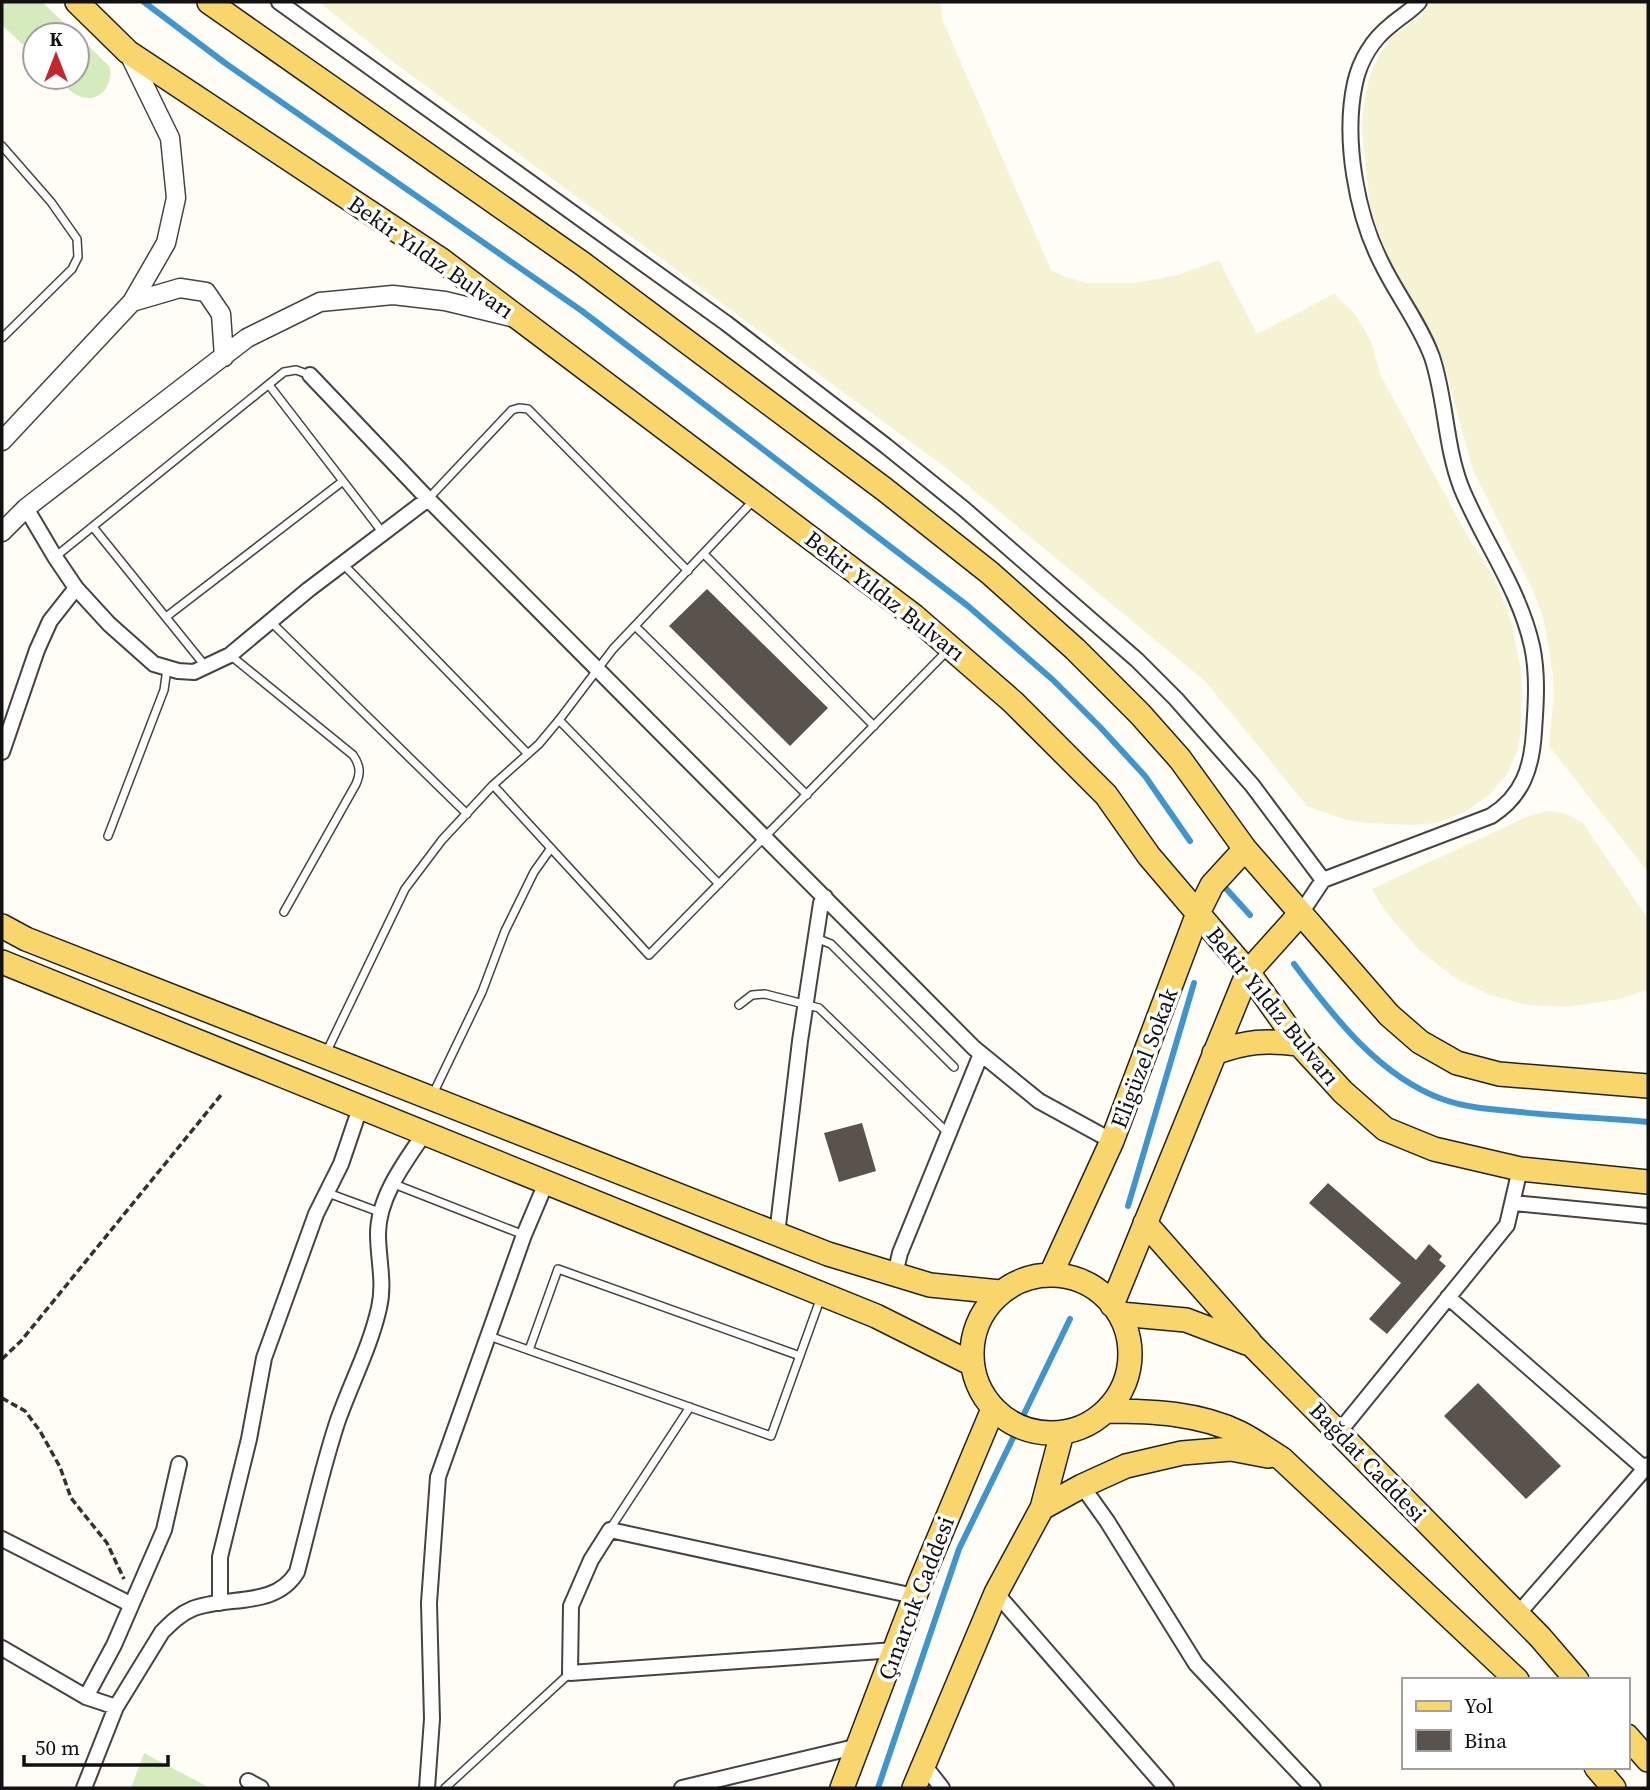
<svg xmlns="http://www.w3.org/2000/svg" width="1650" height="1790" font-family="'Source Serif 4',serif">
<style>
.farmland{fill:#f6f3d4}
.green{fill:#d5ebbd}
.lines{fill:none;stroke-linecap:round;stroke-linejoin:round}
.stream{stroke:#3f96cf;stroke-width:6}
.building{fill:#5a524d}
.service-casing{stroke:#444;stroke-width:10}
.minor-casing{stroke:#444;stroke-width:18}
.tertiary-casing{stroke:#444;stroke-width:21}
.primary-casing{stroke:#222;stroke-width:26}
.path{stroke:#333;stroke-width:3.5;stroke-dasharray:7 3.5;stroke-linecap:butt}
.service{stroke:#fff;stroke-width:7}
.minor{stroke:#fff;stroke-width:14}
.tertiary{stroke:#fff;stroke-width:18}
.primary{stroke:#f9d66b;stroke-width:23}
.labels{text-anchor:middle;stroke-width:7;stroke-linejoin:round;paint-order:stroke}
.street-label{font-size:23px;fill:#111;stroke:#fff}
</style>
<rect width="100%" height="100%" fill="#fffdf5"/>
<!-- farmland -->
<path class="farmland" d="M319,2H941L942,19L1051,270L1063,276L1086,283H1135L1178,275L1219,260L1257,334L1334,294L1355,314L1371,341L1380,374L1468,537L1494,577L1511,621L1521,670L1522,696L1520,737L1517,752L1507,774L1491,793L1478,803L1465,812L1437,823L1413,825L1366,823L1346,820L1307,806L1205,681L949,470L392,61Z
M1433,2H1648V872L1549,746L1554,693L1552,667L1543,617L1534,593L1473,470L1442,357L1386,254L1370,207L1362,131L1363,110L1369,78L1378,57L1392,37L1420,15Z
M1549,811L1567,814L1583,823L1648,919V989L1620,999L1566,1007L1527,1005L1490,995L1455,978L1419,950L1385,911L1372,889L1531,815Z"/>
<!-- green -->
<path class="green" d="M2,2H42L77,35H35V56L2,25Z
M77,35L110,67C113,86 99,104 79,96C70,93 63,83 57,77H77Z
M144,1753L210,1788H131Z"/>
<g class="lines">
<!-- stream -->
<path class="stream" d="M144,2L225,63L582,311L968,606L1053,680L1100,727L1145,776L1190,841
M1221,883L1250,915
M1294,964C1333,1016 1379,1076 1442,1099C1464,1107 1487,1109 1510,1111C1556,1116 1602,1118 1648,1122
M1128,1206L1194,983
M1023,1416L1070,1319
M878,1788L959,1549L1014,1436"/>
</g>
<!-- building -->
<path class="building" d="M707,589L828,708L790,746L669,626Z
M862,1123L876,1171L839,1182L824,1133Z
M1328,1183L1416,1260L1429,1244L1442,1256L1439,1260L1446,1266L1387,1334L1369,1319L1401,1283L1309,1203Z
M1478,1383L1561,1466L1526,1499L1444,1416Z"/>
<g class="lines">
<defs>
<path id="service" d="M2,146L51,202L77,239L78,257L72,269L2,338
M269,385L383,533
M428,499L512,410L519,408L528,409L688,571
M93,527L206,667
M704,554L874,726
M55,557L284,372L296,370L310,375
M343,564L528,754
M166,617L343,481
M271,622L467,814
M635,626L807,795
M230,655L353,755C360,765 361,773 356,784L284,912
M559,720L719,884
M493,785L649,955L948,650
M108,836L164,690L167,669
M816,938L831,944L954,1067
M739,1005L752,995L765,994L819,1008L948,1133
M326,1053L405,889L442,840L493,785L539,744L559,720L613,649L754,500
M433,1094L482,992L505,931L534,872L551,848
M394,1184L524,1235
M328,1193L382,1213
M489,1336L771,1436L821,1297
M529,1350L558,1269L800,1356
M610,1529L690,1407
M445,1788L570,1673"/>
<path id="minor" d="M279,2L726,323L886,446L964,509L1137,660L1176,699L1252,785L1323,880L1491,816C1523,796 1532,767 1534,731C1536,703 1538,674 1532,646C1519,588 1483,541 1461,487C1445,445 1446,399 1432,357C1420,324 1397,295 1382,264C1356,214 1343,138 1355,83C1360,60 1373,39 1391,25C1400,17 1411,11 1419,2
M310,375L428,499L974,1048L1039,1101L1112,1141
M26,508L55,557L76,588L109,624L154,664L178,671L194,672L230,655L308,590L428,499
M2,752L37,650L50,621L76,588
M1301,913L1323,880
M1514,1203L1648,1216
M777,1234L800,1041L821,903L825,897
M895,1274L900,1253L981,1054
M1448,1297L1645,1469
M1339,1432L1507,1225L1520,1169
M1082,1486L1107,1521L1196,1664L1313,1788
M2,1539L130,1604
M996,1593L1166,1788
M220,1603V1557L249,1439L264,1358L316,1214L341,1164L360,1108
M1517,1615L1648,1465
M2,1648L86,1697L116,1707
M895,1650L570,1673L571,1606L591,1560L610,1530L914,1596
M86,1697L114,1645L164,1530L179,1464
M924,1765L942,1788
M248,1781L261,1788
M84,1788L116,1707L162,1632C171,1623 180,1614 192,1609C226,1595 275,1609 297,1572C310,1523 321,1472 337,1423C350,1385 370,1348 379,1308C385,1283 378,1259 378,1234C378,1198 404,1163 424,1134
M427,1788L432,1719L429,1603L438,1477L524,1235L546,1183
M682,1788L859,1746"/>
<path id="tertiary" d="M132,302L180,288L206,292L221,314L224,357
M2,441L132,302L166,243L176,198L170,138L128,52
M2,532L26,508L247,338L320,302L393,295L445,301L515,318"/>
<path id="primary" d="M77,2L128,52L440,259L914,616L1013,702L1106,795L1149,856L1248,972L1299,1044L1343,1092L1385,1129L1434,1149L1520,1169L1648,1182
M209,2L583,264L884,489L990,573L1075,649L1140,714L1180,759L1245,849L1389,1015L1420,1042L1457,1063L1499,1074L1648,1086
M2,926L26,939L828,1254L930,1285L1000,1292
M2,962L876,1316L972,1364
M1214,1053C1248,1041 1264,1040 1299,1044
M1145,1223L1250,1342
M1051,1274L1112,1141L1198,913L1212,885L1245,849
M972 1354a79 79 0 1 1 158 0a79 79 0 1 1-158 0Z
M1112,1305L1248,972L1301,913
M1120,1314L1186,1320L1252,1345L1540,1637L1577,1680
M1107,1411C1152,1411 1199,1413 1240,1433C1254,1440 1268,1450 1282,1459L1517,1680
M1042,1508L1082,1486L1126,1466L1182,1453L1231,1449L1268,1456
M1627,1736L1648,1760
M1596,1767L1614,1788
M842,1788L920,1583L993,1409
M914,1788L996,1593L1042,1508L1062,1433"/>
</defs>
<!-- service casing -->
<use href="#service" class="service-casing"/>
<!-- minor casing -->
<use href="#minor" class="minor-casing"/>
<!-- tertiary casing -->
<use href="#tertiary" class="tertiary-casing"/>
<!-- primary casing -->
<use href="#primary" class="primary-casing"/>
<!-- path -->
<path class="path" d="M2,1359L21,1341L221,1095
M2,1398L25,1411L40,1431L60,1467L71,1498L107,1543L124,1579"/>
<!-- service -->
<use href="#service" class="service"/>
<!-- minor -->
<use href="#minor" class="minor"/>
<!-- tertiary -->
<use href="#tertiary" class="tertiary"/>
<!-- primary -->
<use href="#primary" class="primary"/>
</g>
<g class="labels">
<!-- street labels -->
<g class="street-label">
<text transform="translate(431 257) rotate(35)" y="8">Bekir Yıldız Bulvarı</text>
<text transform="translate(885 596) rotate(38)" y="8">Bekir Yıldız Bulvarı</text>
<text transform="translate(1273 1006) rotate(51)" y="8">Bekir Yıldız Bulvarı</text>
<text transform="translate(1144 1058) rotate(-69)" y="8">Eligüzel Sokak</text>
<text transform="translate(1368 1462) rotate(46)" y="8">Bağdat Caddesi</text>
<text transform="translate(916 1598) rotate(-69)" y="8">Çınarcık Caddesi</text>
</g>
</g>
<!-- border -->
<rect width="1650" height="1790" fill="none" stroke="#111111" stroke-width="7"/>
<!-- legend -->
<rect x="1402" y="1678" width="228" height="91" fill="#ffffff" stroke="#a0a0a0" stroke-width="2"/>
<rect x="1416" y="1701" width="35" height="10" fill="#f9d66b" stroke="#a0a0a0" stroke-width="2"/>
<text x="1464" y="1713" font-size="21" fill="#111111">Yol</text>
<rect x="1416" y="1730" width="35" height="21" fill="#5a524d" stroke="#a0a0a0" stroke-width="2"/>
<text x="1464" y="1748" font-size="21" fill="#111111">Bina</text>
<!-- north arrow -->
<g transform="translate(56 56)"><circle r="33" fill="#ffffff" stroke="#a0a0a0" stroke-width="2"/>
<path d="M0-5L12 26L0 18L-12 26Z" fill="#c4262e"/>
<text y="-10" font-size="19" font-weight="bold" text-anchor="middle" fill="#111111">K</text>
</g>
<!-- scale -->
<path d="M24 1755v10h144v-10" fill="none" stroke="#111111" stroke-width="3.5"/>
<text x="35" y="1755" font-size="21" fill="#111111" stroke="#ffffff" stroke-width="5" paint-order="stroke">50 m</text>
</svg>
